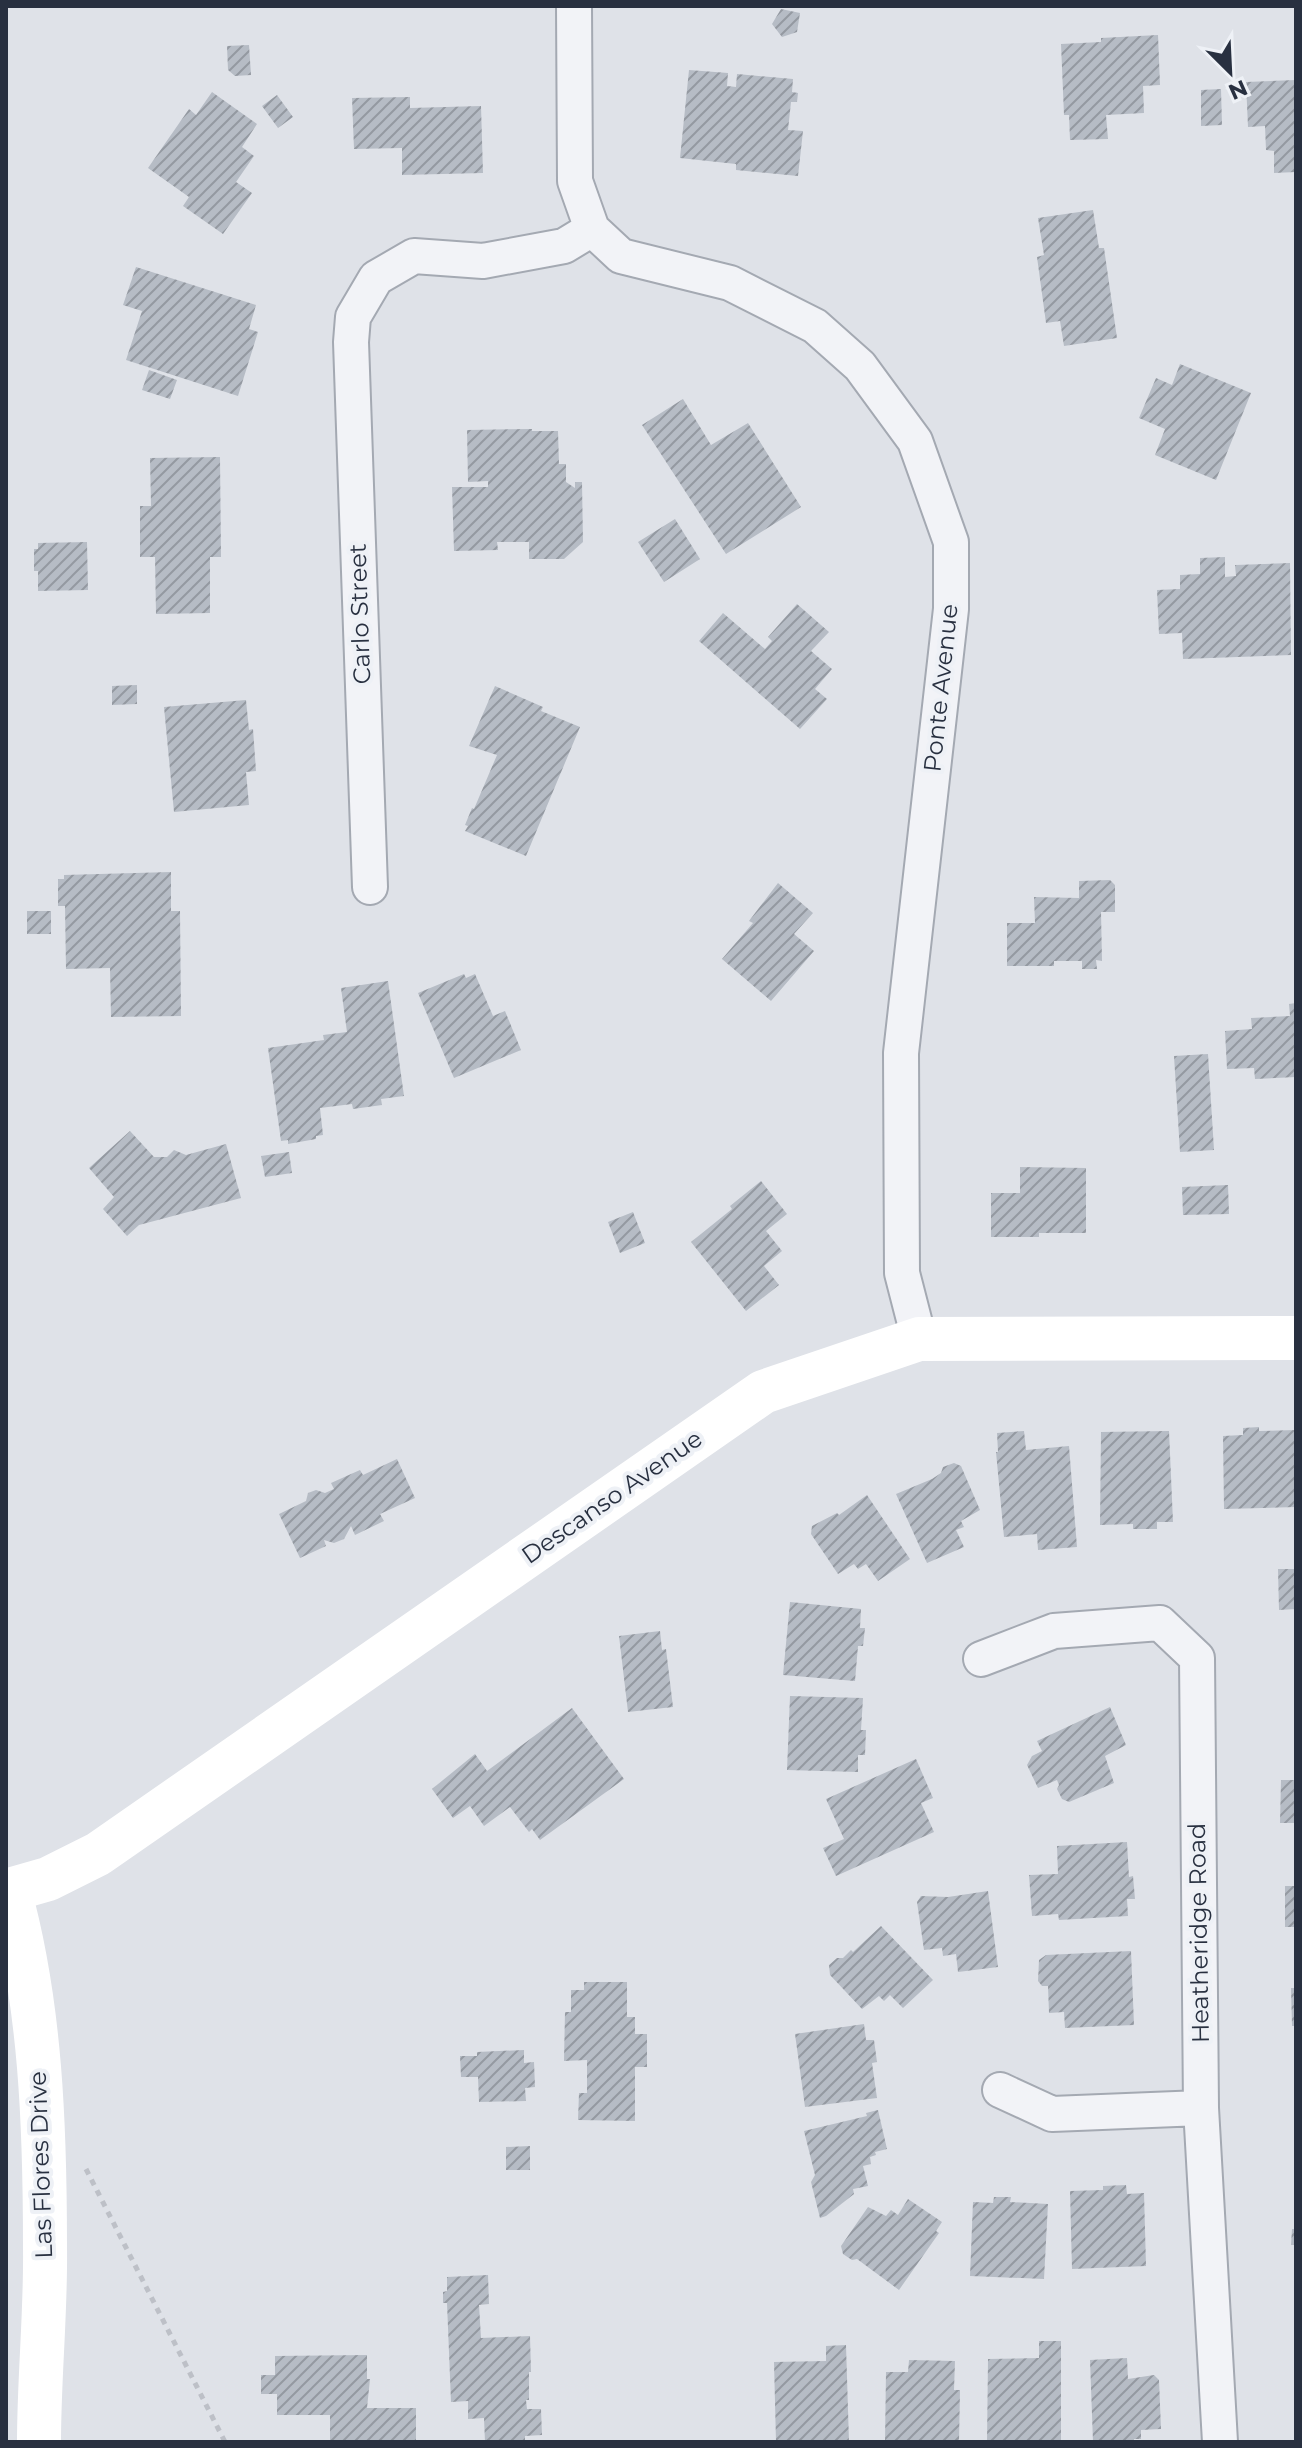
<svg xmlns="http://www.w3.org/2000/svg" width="1302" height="2448" font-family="Montserrat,sans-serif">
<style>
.building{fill:url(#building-hatch)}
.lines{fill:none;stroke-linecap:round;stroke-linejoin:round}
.street-casing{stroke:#a4a9b2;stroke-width:38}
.path{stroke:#bdc0c7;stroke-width:5;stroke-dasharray:6 6;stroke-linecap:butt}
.street{stroke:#f2f3f7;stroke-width:34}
.secondary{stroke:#fff;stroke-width:44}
.labels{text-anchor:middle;stroke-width:8;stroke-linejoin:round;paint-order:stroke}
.street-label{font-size:24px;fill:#283040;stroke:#eef1f6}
</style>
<defs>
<pattern id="building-hatch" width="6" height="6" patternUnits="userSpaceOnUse" patternTransform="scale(2)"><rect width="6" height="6" fill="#b6bcc5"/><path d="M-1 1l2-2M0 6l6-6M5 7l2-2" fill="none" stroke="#9499a1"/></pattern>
</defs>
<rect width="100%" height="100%" fill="#dfe2e8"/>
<!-- building -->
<path class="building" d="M781,9L800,13L797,32L782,37L772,24Z
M1158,35L1160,85L1143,86L1144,113L1106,115L1108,139L1070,140L1069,115H1064L1061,44L1101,42V38Z
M249,45L251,75L235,76L228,70L227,46Z
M689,70L728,73L727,86L736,87L737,74L793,79L792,92L798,93L797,102H791L788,130L803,131L798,176L736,170V164L680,158Z
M1296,80V172L1274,173V151L1266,150L1265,126L1248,127L1246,82Z
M1221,89L1222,125L1201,126V90Z
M212,92L257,124L242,147L254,156L236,182L252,193L223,234L183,206L189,197L148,168L189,109L196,115Z
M277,95L293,117L278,128L262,106Z
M410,97V108L481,106L483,173L402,175V148L354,149L352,98Z
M1093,210L1099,248H1104L1117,338L1064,346L1060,321L1046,323L1037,257L1044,255L1038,218Z
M136,267L256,305L249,329L258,332L238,396L126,360L142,311L123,305Z
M1180,364L1251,393L1216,480L1155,455L1165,429L1139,418L1156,378L1172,385Z
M149,370L177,380L170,399L142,390Z
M683,399L711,445L748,423L801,507L726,554L642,425Z
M532,429V431H558L559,464H566V482L575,488V482H582L583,542L564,559H529V542H497L498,550L454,551L452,487H488V481L468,482L467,430Z
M220,457L221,557H210V613L156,614L155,557H140V506H151L150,458Z
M675,519L700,559L664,582L638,542Z
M87,542L88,590L38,591V571H34V549H38V543Z
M1225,557V577L1236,576L1235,565L1290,563L1291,655L1183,659L1182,633L1159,634L1157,590L1180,589V575L1200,574V558Z
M797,604L829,632L811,651L832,669L815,689L827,699L800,729L699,641L723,613L765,649L772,641L768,637Z
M137,685V704L112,705V686Z
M495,686L543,707L541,711L580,727L526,856L465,831L468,826L465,825L472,808L474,809L497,755L469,746Z
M246,700L249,730L253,729L256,771L246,772L249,805L174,812L164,707Z
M171,872V911H180L181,1016L111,1017L110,968L66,969L65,906H58V879H64V875Z
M1110,880L1115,885V912H1101L1102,961L1096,960L1097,969H1082V961H1054V966H1007V923H1035L1034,897L1079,898V881Z
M778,883L813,913L794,934L814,951L771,1001L722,959L753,923L749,921Z
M27,911H51V934H27Z
M464,974L466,978L475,974L493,1016L505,1011L521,1050L454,1078L418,993Z
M388,981L404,1096L381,1099L382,1105L353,1109L352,1104L320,1108L323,1135L316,1136V1139L288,1144V1140L281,1141L268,1048L324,1040L323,1035L347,1032L341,988Z
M1296,1003V1077L1255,1079L1254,1068L1227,1069L1225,1031L1252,1029L1251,1018L1290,1016L1289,1004Z
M1208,1054L1214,1150L1180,1152L1174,1056Z
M130,1131L154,1157H167L174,1150L186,1155L226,1144L241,1198L139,1225L127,1236L103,1209L114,1197L89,1168Z
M289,1152L292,1173L265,1177L261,1156Z
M1020,1167L1086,1168V1233H1039V1237H991V1193H1020Z
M761,1181L787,1214L766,1231L782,1251L764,1266L779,1285L746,1311L691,1242L732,1209L730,1206Z
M1228,1185L1229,1214L1183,1215L1182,1187Z
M633,1212L645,1243L620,1253L608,1222Z
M1259,1427V1431L1296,1430V1507L1224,1509L1223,1436L1243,1435V1428Z
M1024,1431L1026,1450L1069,1446L1077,1547L1038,1550L1037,1534L1004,1537L996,1452H998L997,1433Z
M1169,1431L1173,1522H1157V1529H1133V1524L1100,1525L1101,1432Z
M397,1459L415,1498L380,1514L384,1521L355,1535L351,1526L344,1539L334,1543L324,1540L326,1546L300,1558L279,1514L306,1501L308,1493L316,1490L325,1493L334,1489L331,1483L360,1470L363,1475Z
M954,1463L961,1466L980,1510L961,1521L964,1527L956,1530L964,1547L927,1563L896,1494L932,1479L941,1473L943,1467Z
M867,1495L910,1559L878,1581L866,1564L858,1569L854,1564L838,1574L811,1534L812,1526L837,1513L839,1515Z
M1278,1569H1296V1609L1279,1610Z
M790,1602L861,1609L860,1628H865L863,1646H858L855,1681L783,1675Z
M660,1631L662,1650L666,1649L673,1707L628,1712L619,1636Z
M790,1696L863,1698L861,1730H866L865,1755H858V1772L787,1770Z
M1110,1707L1126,1745L1105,1756L1114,1783L1069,1802L1062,1799L1057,1789L1059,1785L1057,1780L1038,1788L1027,1765L1032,1756L1042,1751L1037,1741Z
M572,1708L624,1779L540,1840L532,1829L529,1832L510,1807L484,1826L470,1806L453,1818L432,1789L475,1754L487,1771Z
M916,1759L933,1798L921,1803L934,1832L836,1876L823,1848L844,1839L826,1799Z
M1281,1780H1296V1823H1280Z
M1127,1842L1129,1877L1133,1876L1135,1899H1127L1128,1916L1059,1920L1058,1914L1032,1916L1029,1875L1058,1874L1057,1846Z
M1285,1886H1296V1927H1285Z
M988,1891L998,1967L958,1972L956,1954L943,1956L942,1948L924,1950L917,1902L921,1896L948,1897Z
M881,1926L933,1980L903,2008L890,1995L884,2001L879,1996L862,2009L830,1975L829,1965L837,1958H843L851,1950L853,1952Z
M1131,1951L1134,2025L1065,2028L1064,2012L1049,2013L1048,1986H1042L1038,1981L1039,1960L1046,1955Z
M584,1982H627V2017H635V2034H647V2067H635V2121L578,2120L579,2093H587V2060L564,2061L565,2012H571V1990H584Z
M1291,1988H1296V2026H1292Z
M864,2024L866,2040H874L877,2062L872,2063L877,2098L805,2107L795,2034Z
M524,2050V2063L534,2062L535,2087L525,2088L526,2101L479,2102L478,2077H461L460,2056H477V2052Z
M878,2110L887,2149L875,2152L876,2155L870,2157L871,2164L863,2166L868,2186L853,2189L854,2194L826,2216L820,2218L811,2182L815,2175L804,2131L867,2116L866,2113Z
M530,2146V2170H506V2147Z
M1126,2185L1127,2194L1144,2193L1146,2266L1072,2269L1070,2191L1103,2190V2186Z
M994,2197H1011L1010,2202L1048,2204L1044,2279L970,2276L973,2202L993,2203Z
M908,2199L942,2222L936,2231L939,2233L899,2290L857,2259L852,2260L843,2254L841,2246L868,2207L886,2216L891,2210L898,2215Z
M1292,2229H1296V2245H1291Z
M488,2275L489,2304L479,2305L481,2338L530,2336L531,2372H529V2400H526L527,2409H541L542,2435L525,2436V2440L485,2442L484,2418L468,2419V2401L451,2402L447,2303H443V2292L447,2291V2277Z
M1039,2341H1061V2442H987L988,2359L1039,2358Z
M846,2345L849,2442H776L774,2362L826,2361V2346Z
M367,2355V2379H370L367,2408H416V2442H330V2415H277V2394H261V2375H275V2356Z
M1127,2358L1128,2379L1154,2375L1159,2380L1161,2429L1141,2430V2439H1134V2442H1093L1090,2360Z
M909,2360L955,2361L954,2390H960L959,2442H885L886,2372H908Z"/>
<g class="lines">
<defs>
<path id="street" d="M574,6L575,181L592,229L621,256L730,283L815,326L860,366L915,441L951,542V609L901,1053L902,1273L919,1339
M370,887L351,342L353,317L376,278L414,256L483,261L564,246L592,229
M981,1659L1054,1631L1160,1623L1197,1658L1201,2108L1220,2442
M1000,2090L1052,2114L1201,2108"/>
</defs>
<!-- street casing -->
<use href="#street" class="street-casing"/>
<!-- path -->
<path class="path" d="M86,2169L225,2442"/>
<!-- street -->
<use href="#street" class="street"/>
<!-- secondary -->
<path class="secondary" d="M9,1890C41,2005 45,2128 45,2247C46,2312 39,2377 39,2442
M6,1891L48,1879L98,1854L763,1392L919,1339L1296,1338"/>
</g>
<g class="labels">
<!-- street labels -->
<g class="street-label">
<text transform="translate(360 614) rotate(-92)" y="8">Carlo Street</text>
<text transform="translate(941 688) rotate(-84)" y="8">Ponte Avenue</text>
<text transform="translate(612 1497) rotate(-35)" y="8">Descanso Avenue</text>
<text transform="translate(1199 1933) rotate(-91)" y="8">Heatheridge Road</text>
<text transform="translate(41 2165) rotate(-92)" y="8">Las Flores Drive</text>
</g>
</g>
<!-- border -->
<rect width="1302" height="2448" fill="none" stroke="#283040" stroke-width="16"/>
<!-- north arrow -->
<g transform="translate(1230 72) rotate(156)" stroke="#eef1f6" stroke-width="6" paint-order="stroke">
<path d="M0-6L14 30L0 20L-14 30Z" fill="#283040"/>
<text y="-12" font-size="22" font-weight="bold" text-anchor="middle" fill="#283040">N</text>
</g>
</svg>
